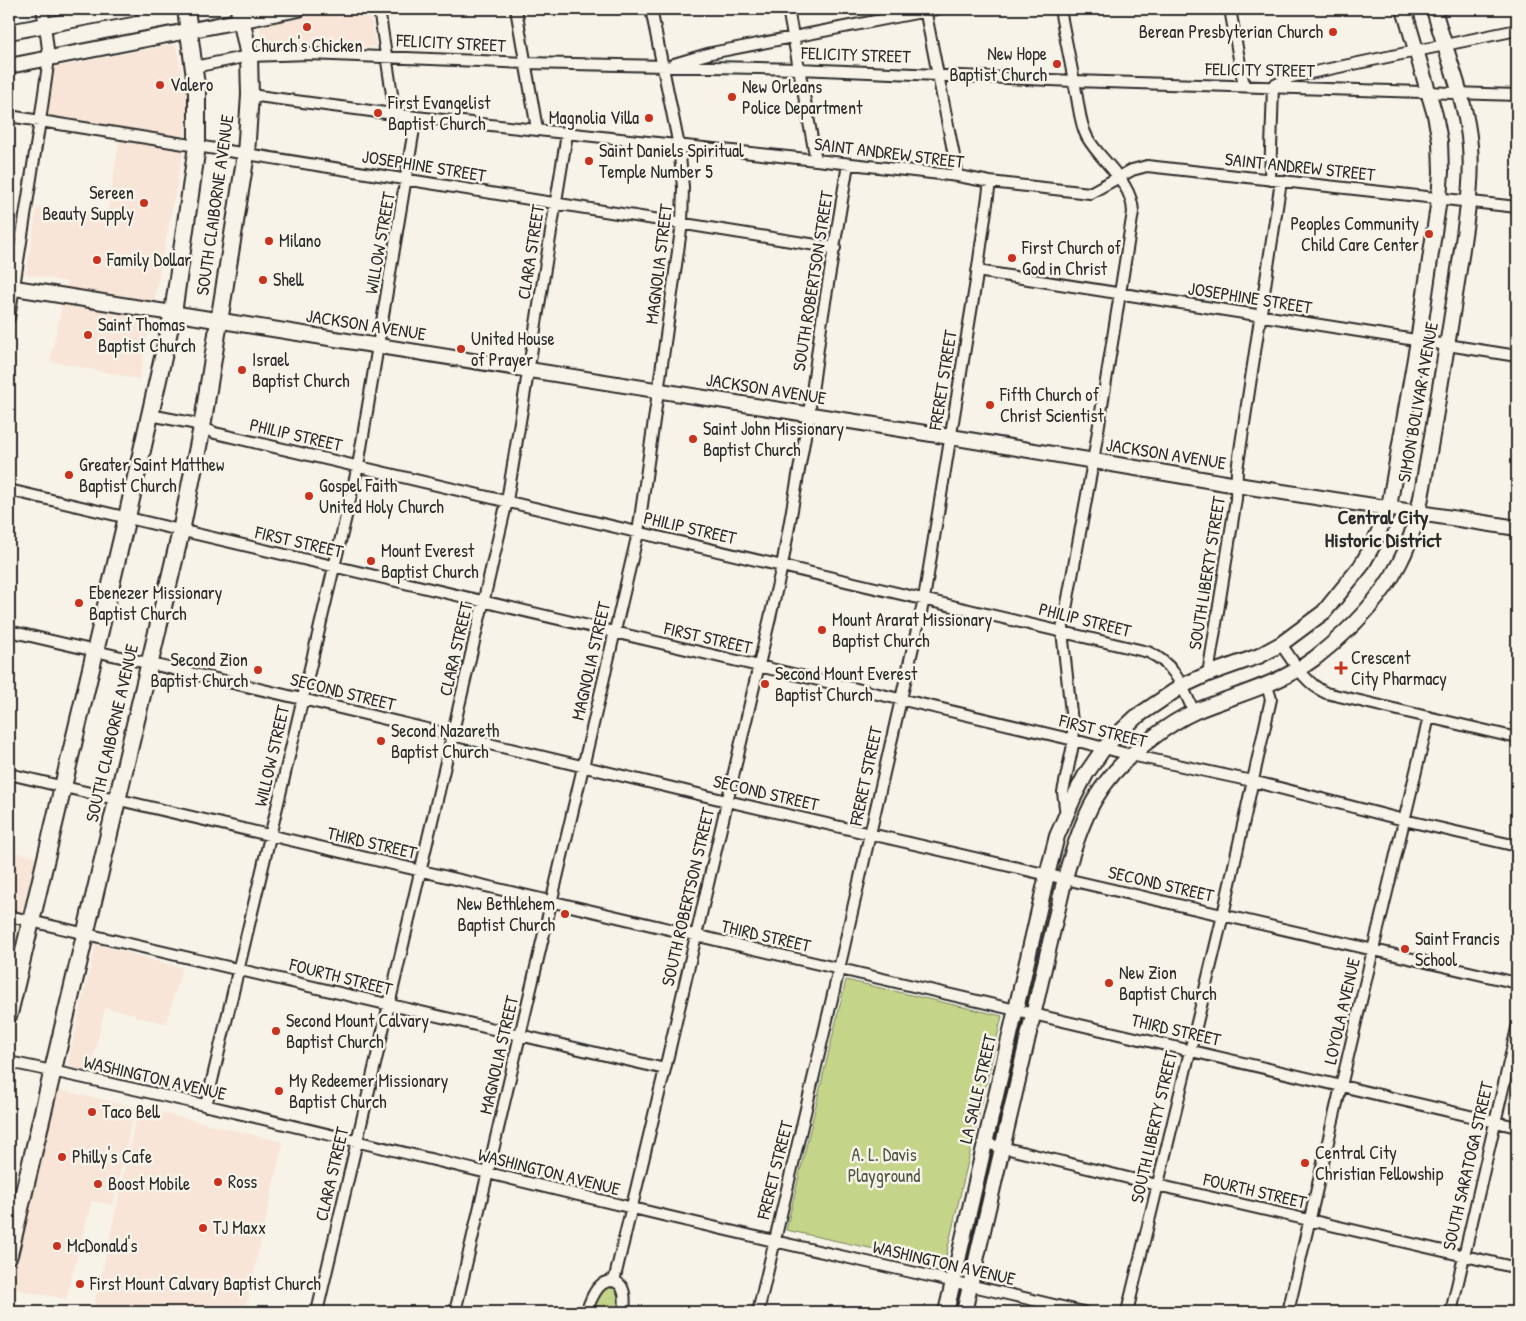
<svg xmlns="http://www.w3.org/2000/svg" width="1526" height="1321" font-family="'Patrick Hand',sans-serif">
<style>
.built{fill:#f8e5d7}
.green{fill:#c4d58a;stroke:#78805a}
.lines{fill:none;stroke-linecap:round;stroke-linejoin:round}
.street-casing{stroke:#2b2b2b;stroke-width:14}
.secondary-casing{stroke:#2b2b2b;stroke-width:18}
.primary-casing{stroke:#2b2b2b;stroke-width:20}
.street{stroke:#f7f3e8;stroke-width:10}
.secondary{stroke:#f7f3e8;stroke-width:14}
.primary{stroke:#f7f3e8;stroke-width:16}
.poi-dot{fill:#c8321e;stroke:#f7f3e8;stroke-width:2}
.labels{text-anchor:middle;stroke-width:5;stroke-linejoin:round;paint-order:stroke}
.poi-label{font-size:18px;fill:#2b2b2b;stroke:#f7f3e8;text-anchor:start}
.street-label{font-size:18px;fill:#2b2b2b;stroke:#f7f3e8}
.park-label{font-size:18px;fill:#515643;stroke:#f7f3e8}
.quarter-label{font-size:20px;font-weight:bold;fill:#2b2b2b;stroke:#f7f3e8}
</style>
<rect width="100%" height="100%" fill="#f7f3e8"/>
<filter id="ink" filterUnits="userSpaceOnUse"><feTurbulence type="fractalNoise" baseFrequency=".02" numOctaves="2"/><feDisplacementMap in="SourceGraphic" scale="10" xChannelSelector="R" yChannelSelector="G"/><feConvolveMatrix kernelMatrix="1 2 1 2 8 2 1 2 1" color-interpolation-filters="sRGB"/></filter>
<g filter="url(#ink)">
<!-- built -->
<path class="built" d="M346,9H369L376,47L262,46L259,22Z
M175,44L188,96L186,137L139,379L50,361L67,282L26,274L37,208L107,216L121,129L45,117L50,68Z
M9,850L36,857L9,966Z
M96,944L182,968L166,1023L135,1017V1014L105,1008L90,1072L67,1066Z
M54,1089L135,1107L113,1205L92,1201L66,1299L9,1288Z
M138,1107L283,1142L245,1312H92L102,1273Z
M11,1303L52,1312H9V1306Z"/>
<!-- green -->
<path class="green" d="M846,980L1002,1016L944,1264L786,1230Z
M607,1287L615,1289L619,1300V1312H592L600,1293Z"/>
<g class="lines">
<defs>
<path id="street" d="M379,9L395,114
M516,9L537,129
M788,9L816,160
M925,9L958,176
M1060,9C1065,37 1071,64 1076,92C1079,107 1080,124 1087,137C1101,162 1132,181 1133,212L1093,462L1062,631L1074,740L1063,792L1066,815
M1230,9L1244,86
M674,64L711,53L937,9
M194,67L249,56L309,54L526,63L799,69L1074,81L1517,95
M250,95L416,117L816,160L958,176L990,182L1090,193L1132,170L1147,166L1517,207
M9,116L835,248
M1270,180L1273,86L1291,77L1517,30
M977,271L1517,356
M9,318L40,121L49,58L45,25L42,9
M150,415L192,423L215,433L1148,652C1175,664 1182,686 1194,712
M9,490L1074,740L1131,755L1252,781L1404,820L1517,846
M9,631L302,699L727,801L1517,983
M1281,644C1294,663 1305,683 1326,693L1517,738
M1208,674L1236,499L1237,470L1281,181
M9,774C511,894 1015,1008 1517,1127
M9,916L665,1069
M9,1062C217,1105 422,1158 629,1207C780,1244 932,1275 1083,1312
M206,1106L358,466L416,117
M985,1143L1157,1185L1517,1268
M614,1281L665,1069L782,566L809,414L821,326L848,164
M317,1312L507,501L567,134
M455,1312L638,533L682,223L683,187L679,146L651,9
M586,1312C590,1303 593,1291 602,1284C605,1282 609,1281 613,1281C627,1284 625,1302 624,1312
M758,1312L839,969L924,599L976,281L990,182
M1127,1312L1223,915L1271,699L1267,686
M1288,1312L1373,950L1429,717
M1451,1312L1517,1028"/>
<path id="secondary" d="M9,32L131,9
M9,66L299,9
M9,287L963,439L1237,485L1517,528
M946,1312L1047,875L1057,836L1074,797L1086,774L1104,748L1117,735L1136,717L1182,686L1208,674L1259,656L1281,644L1324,612L1361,566L1374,543L1389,507L1418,341L1439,199L1441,172L1440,141L1435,115L1404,9
M964,1312L1065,878C1082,816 1098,778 1151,739C1165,728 1180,718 1196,711C1237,694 1279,685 1315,658C1348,632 1380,601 1399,564C1415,534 1421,501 1426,469C1432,438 1437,406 1442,375C1449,335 1455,296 1461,256C1466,219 1473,183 1470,146C1466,98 1446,55 1434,9"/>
<path id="primary" d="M9,1014L127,517L173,313L197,146V93L186,9
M9,1255L181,531L202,427L246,154L250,95L249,56L239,9"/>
</defs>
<!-- street casing -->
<use href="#street" class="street-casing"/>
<!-- secondary casing -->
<use href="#secondary" class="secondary-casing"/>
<!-- primary casing -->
<use href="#primary" class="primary-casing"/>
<!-- street -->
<use href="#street" class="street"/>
<!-- secondary -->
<use href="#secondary" class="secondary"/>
<!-- primary -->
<use href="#primary" class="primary"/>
</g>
</g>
<!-- markers -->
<g class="poi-dot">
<circle cx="307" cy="27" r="5"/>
<circle cx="1333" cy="32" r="5"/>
<circle cx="1057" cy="64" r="5"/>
<circle cx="160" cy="85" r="5"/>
<circle cx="732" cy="97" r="5"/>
<circle cx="378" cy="113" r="5"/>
<circle cx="649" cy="118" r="5"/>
<circle cx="589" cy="161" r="5"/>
<circle cx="144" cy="203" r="5"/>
<circle cx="1429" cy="234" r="5"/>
<circle cx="269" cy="241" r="5"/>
<circle cx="1012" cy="258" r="5"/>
<circle cx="97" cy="260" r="5"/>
<circle cx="263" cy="280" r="5"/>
<circle cx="88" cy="335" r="5"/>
<circle cx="461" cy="349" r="5"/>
<circle cx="242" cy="370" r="5"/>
<circle cx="990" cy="405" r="5"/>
<circle cx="693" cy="439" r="5"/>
<circle cx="69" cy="475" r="5"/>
<circle cx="309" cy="496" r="5"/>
<circle cx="371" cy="561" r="5"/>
<circle cx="79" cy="603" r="5"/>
<circle cx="822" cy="630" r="5"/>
<path d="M1338.5 660.5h5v5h5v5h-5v5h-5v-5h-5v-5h5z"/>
<circle cx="258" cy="670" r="5"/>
<circle cx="765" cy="684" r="5"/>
<circle cx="381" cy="741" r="5"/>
<circle cx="565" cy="914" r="5"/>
<circle cx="1405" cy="949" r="5"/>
<circle cx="1109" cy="983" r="5"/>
<circle cx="276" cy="1031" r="5"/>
<circle cx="279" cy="1091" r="5"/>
<circle cx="92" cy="1112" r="5"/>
<circle cx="62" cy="1157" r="5"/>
<circle cx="1305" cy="1163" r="5"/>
<circle cx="218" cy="1182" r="5"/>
<circle cx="98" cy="1184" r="5"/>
<circle cx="203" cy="1228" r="5"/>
<circle cx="57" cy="1246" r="5"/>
<circle cx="80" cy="1284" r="5"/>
</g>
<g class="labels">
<!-- poi labels -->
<g class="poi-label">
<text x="1323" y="38" text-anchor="end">Berean Presbyterian Church</text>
<text x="307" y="52" text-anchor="middle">Church's Chicken</text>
<text x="1047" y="60" text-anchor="end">New Hope<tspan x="1047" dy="21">Baptist Church</tspan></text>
<text x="170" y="91">Valero</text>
<text x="742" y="93">New Orleans<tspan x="742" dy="21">Police Department</tspan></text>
<text x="388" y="109">First Evangelist<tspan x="388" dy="21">Baptist Church</tspan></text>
<text x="639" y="124" text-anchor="end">Magnolia Villa</text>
<text x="599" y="157">Saint Daniels Spiritual<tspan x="599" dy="21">Temple Number 5</tspan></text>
<text x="134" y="199" text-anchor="end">Sereen<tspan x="134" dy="21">Beauty Supply</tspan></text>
<text x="1419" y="230" text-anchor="end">Peoples Community<tspan x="1419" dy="21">Child Care Center</tspan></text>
<text x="279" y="247">Milano</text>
<text x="1022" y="254">First Church of<tspan x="1022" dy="21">God in Christ</tspan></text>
<text x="107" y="266">Family Dollar</text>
<text x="273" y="286">Shell</text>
<text x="98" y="331">Saint Thomas<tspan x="98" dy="21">Baptist Church</tspan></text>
<text x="471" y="345">United House<tspan x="471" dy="21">of Prayer</tspan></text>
<text x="252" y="366">Israel<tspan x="252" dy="21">Baptist Church</tspan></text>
<text x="1000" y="401">Fifth Church of<tspan x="1000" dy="21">Christ Scientist</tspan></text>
<text x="703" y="435">Saint John Missionary<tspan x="703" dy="21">Baptist Church</tspan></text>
<text x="79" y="471">Greater Saint Matthew<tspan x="79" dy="21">Baptist Church</tspan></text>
<text x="319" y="492">Gospel Faith<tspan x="319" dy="21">United Holy Church</tspan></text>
<text x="381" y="557">Mount Everest<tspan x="381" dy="21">Baptist Church</tspan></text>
<text x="89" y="599">Ebenezer Missionary<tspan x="89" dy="21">Baptist Church</tspan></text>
<text x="832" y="626">Mount Ararat Missionary<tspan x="832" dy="21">Baptist Church</tspan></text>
<text x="1351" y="664">Crescent<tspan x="1351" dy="21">City Pharmacy</tspan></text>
<text x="248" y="666" text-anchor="end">Second Zion<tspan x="248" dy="21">Baptist Church</tspan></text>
<text x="775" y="680">Second Mount Everest<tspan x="775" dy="21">Baptist Church</tspan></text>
<text x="391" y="737">Second Nazareth<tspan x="391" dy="21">Baptist Church</tspan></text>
<text x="555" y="910" text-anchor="end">New Bethlehem<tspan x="555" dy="21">Baptist Church</tspan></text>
<text x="1415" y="945">Saint Francis<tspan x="1415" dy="21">School</tspan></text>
<text x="1119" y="979">New Zion<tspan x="1119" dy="21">Baptist Church</tspan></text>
<text x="286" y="1027">Second Mount Calvary<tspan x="286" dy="21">Baptist Church</tspan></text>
<text x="289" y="1087">My Redeemer Missionary<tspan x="289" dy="21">Baptist Church</tspan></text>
<text x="102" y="1118">Taco Bell</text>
<text x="1315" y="1159">Central City<tspan x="1315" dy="21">Christian Fellowship</tspan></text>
<text x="72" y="1163">Philly's Cafe</text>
<text x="228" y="1188">Ross</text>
<text x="108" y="1190">Boost Mobile</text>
<text x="213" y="1234">TJ Maxx</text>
<text x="67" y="1252">McDonald's</text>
<text x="90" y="1290">First Mount Calvary Baptist Church</text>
</g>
<!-- street labels -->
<g class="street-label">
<text transform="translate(451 43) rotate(3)" y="6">FELICITY STREET</text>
<text transform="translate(856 55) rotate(2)" y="6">FELICITY STREET</text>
<text transform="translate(1260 70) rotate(1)" y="6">FELICITY STREET</text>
<text transform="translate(889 153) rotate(7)" y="6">SAINT ANDREW STREET</text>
<text transform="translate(424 166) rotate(9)" y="6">JOSEPHINE STREET</text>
<text transform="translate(1300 167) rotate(6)" y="6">SAINT ANDREW STREET</text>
<text transform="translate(215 205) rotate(-82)" y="6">SOUTH CLAIBORNE AVENUE</text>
<text transform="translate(380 243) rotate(-80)" y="6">WILLOW STREET</text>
<text transform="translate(531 252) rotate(-81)" y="6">CLARA STREET</text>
<text transform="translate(659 264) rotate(-83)" y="6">MAGNOLIA STREET</text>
<text transform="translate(813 281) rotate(-81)" y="6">SOUTH ROBERTSON STREET</text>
<text transform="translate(1250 298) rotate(9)" y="6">JOSEPHINE STREET</text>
<text transform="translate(366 325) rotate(9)" y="6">JACKSON AVENUE</text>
<text transform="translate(943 380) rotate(-81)" y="6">FRERET STREET</text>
<text transform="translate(766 389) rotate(9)" y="6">JACKSON AVENUE</text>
<text transform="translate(1418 402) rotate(-80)" y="6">SIMON BOLIVAR AVENUE</text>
<text transform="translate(296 435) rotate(13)" y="6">PHILIP STREET</text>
<text transform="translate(1166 454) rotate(9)" y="6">JACKSON AVENUE</text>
<text transform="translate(690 528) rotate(13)" y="6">PHILIP STREET</text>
<text transform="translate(299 542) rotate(13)" y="6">FIRST STREET</text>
<text transform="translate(1207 573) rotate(-81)" y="6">SOUTH LIBERTY STREET</text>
<text transform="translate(1085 620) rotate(14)" y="6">PHILIP STREET</text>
<text transform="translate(708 638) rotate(13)" y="6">FIRST STREET</text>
<text transform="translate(456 649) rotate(-77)" y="6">CLARA STREET</text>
<text transform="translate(591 661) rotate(-77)" y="6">MAGNOLIA STREET</text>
<text transform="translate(343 692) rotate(14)" y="6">SECOND STREET</text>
<text transform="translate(1103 731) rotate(14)" y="6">FIRST STREET</text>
<text transform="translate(112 733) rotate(-77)" y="6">SOUTH CLAIBORNE AVENUE</text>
<text transform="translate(272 756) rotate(-77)" y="6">WILLOW STREET</text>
<text transform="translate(866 776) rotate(-78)" y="6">FRERET STREET</text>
<text transform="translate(766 793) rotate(13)" y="6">SECOND STREET</text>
<text transform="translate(372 843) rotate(13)" y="6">THIRD STREET</text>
<text transform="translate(1161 884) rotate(13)" y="6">SECOND STREET</text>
<text transform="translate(688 897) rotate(-77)" y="6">SOUTH ROBERTSON STREET</text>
<text transform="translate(766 936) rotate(13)" y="6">THIRD STREET</text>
<text transform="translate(341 977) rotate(14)" y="6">FOURTH STREET</text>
<text transform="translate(1342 1011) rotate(-77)" y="6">LOYOLA AVENUE</text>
<text transform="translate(1176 1030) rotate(13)" y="6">THIRD STREET</text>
<text transform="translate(499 1055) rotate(-77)" y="6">MAGNOLIA STREET</text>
<text transform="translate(155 1078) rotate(13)" y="6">WASHINGTON AVENUE</text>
<text transform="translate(978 1089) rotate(-77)" y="6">LA SALLE STREET</text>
<text transform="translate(1154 1127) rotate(-77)" y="6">SOUTH LIBERTY STREET</text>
<text transform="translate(1468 1166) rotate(-77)" y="6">SOUTH SARATOGA STREET</text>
<text transform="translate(775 1170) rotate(-76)" y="6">FRERET STREET</text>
<text transform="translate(549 1172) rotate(14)" y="6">WASHINGTON AVENUE</text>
<text transform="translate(332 1174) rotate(-77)" y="6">CLARA STREET</text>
<text transform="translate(1255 1191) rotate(13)" y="6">FOURTH STREET</text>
<text transform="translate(944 1263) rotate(13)" y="6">WASHINGTON AVENUE</text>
</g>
<!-- park labels -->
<g class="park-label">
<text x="884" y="1161">A. L. Davis<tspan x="884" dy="21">Playground</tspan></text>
</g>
<!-- quarter labels -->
<g class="quarter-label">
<text x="1383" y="524">Central City<tspan x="1383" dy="23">Historic District</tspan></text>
</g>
</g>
<!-- margin -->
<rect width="1526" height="1321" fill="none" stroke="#f7f3e8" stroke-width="30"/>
<rect x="15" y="15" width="1496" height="1291" fill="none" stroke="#2b2b2b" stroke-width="2" filter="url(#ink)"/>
</svg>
